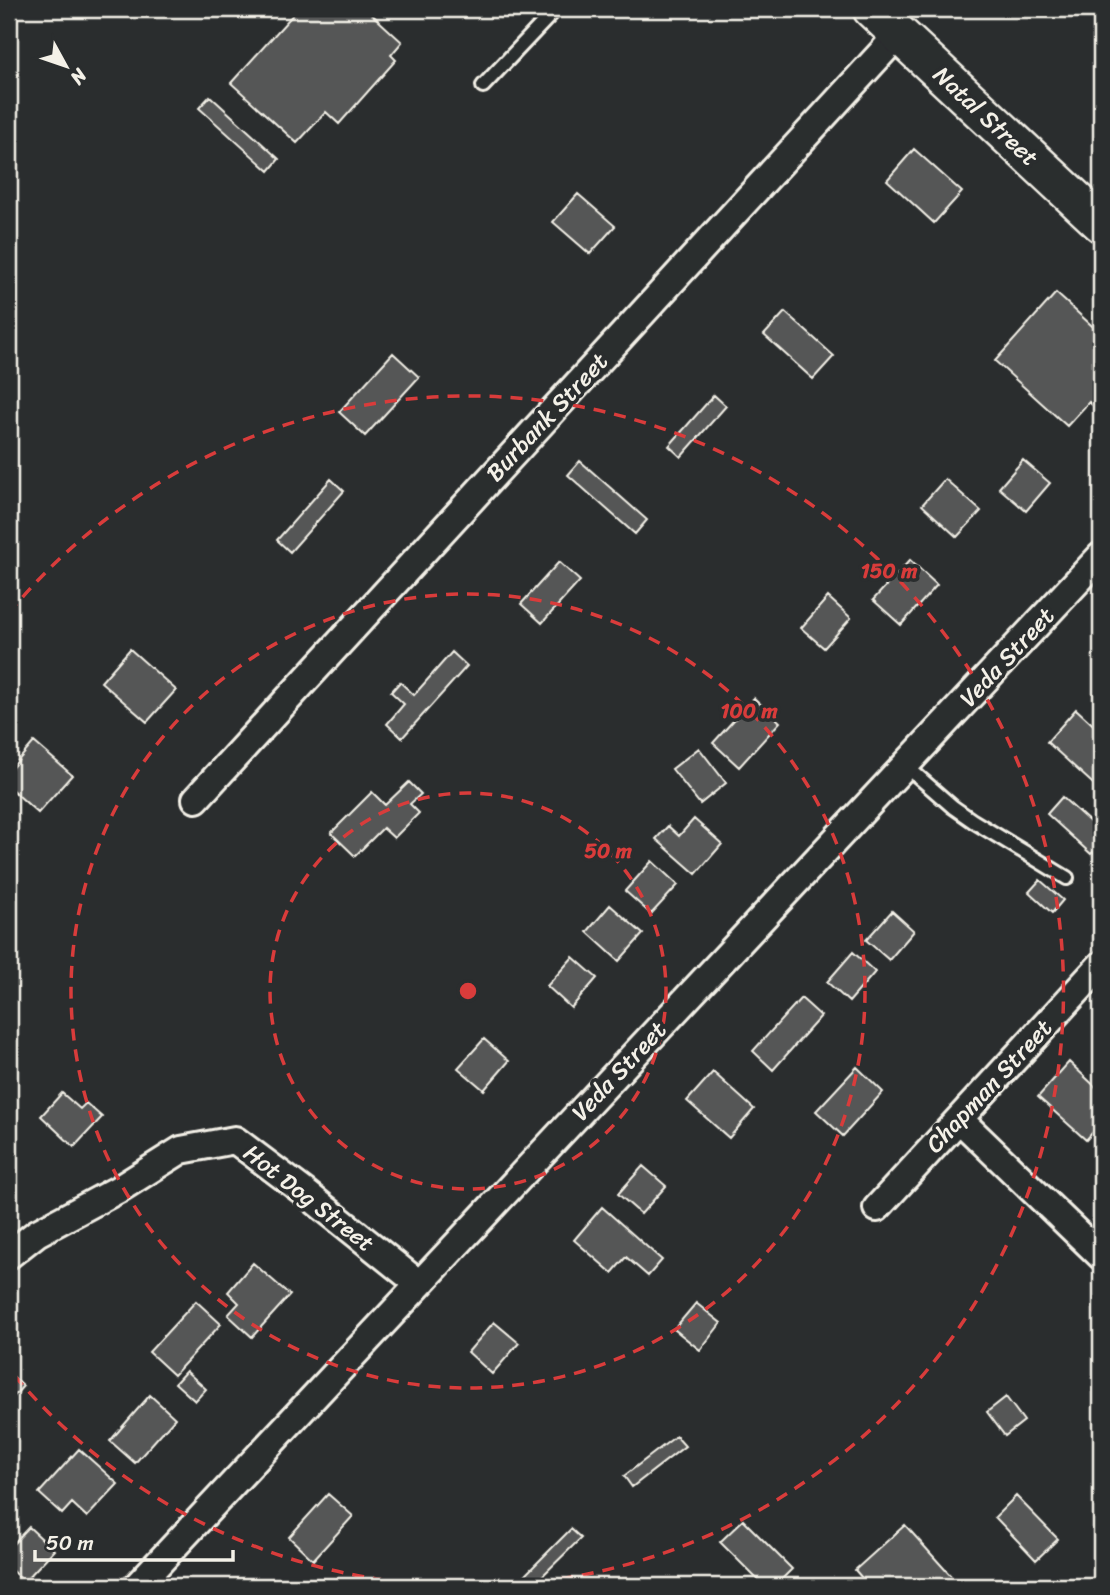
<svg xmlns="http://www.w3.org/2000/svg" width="1110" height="1595" font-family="Sriracha,sans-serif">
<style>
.building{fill:#555756;stroke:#f4f1e8;stroke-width:2}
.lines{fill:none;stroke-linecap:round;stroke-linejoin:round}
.service-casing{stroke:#f4f1e8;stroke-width:18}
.minor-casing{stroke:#f4f1e8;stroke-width:32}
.secondary-casing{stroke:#f4f1e8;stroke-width:42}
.service{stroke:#2a2d2e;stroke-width:12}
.minor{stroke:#2a2d2e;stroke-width:26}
.secondary{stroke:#2a2d2e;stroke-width:37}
.ring{fill:none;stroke:#d93c3b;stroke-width:3.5;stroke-dasharray:12 9}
.labels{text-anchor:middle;stroke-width:7;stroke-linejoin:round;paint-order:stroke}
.street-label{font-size:24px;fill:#f4f1e8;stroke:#2a2d2e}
.centre{fill:#d93c3b;stroke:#2a2d2e;stroke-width:3.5}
.ring-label{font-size:21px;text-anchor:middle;font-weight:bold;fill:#d93c3b;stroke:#2a2d2e;stroke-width:7;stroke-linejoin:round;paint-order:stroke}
</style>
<rect width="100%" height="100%" fill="#2a2d2e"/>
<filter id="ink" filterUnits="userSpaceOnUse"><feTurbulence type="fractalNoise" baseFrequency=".0143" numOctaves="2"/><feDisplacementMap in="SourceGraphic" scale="14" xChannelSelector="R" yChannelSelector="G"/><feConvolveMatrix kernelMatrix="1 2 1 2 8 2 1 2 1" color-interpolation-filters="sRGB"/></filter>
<g filter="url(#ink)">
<!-- building -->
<path class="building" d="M298,9H366L402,42L391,55L396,60L339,124L326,112L297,143L231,83Z
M210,96L279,159L269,171L199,108Z
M914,149L962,192L934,223L887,180Z
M578,194L615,226L590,254L553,222Z
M1056,293L1101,334V413L1089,402L1067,426L995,361Z
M785,312L834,356L813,379L764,335Z
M393,353L419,377L365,436L339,412Z
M714,395L726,406L681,457L669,446Z
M1023,460L1050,483L1026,511L999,488Z
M580,461L647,520L635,534L568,475Z
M331,479L344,491L290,552L277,540Z
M945,479L981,511L957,537L922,505Z
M910,560L937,585L901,625L873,600Z
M559,562L580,581L542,623L521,604Z
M828,597L851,618L824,648L801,628Z
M130,649L176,690L147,722L101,682Z
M452,652L467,666L402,738L387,724L404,704L391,692L400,682L414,695Z
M754,698L780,722L739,767L713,743Z
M1076,709L1101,732V791L1047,742Z
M34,742L72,775L38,813L9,787V771Z
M699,748L726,783L700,804L672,769Z
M409,782L421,794L410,804L419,813L394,838L383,828L355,856L331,833L372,792L385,805Z
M1062,797L1101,832V859L1093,852L1091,854L1047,814Z
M694,819L722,844L696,874L656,839L668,826L679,836Z
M652,861L678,885L651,914L625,891Z
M1040,880L1063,900L1052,913L1029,892Z
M610,905L643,934L619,961L587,932Z
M892,911L914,931L889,960L866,940Z
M853,952L875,972L849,1002L827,982Z
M573,957L597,978L571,1008L547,986Z
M801,998L821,1016L773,1070L753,1051Z
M484,1039L509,1061L484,1090L458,1068Z
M1069,1062L1101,1092V1123L1086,1140L1038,1097Z
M857,1067L883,1092L843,1136L816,1111Z
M713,1072L754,1109L729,1138L687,1101Z
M62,1093L80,1109L86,1103L102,1117L74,1147L41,1116Z
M643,1166L666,1186L641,1214L618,1194Z
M602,1207L662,1260L648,1276L626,1257L612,1273L574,1240Z
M253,1263L290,1295L252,1337L228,1315L239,1303L228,1292Z
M196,1301L221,1324L174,1375L149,1352Z
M696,1303L721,1323L700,1350L674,1329Z
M494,1322L519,1343L492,1374L468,1352Z
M186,1371L206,1389L195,1401L175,1383Z
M9,1373L23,1386L9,1402Z
M150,1395L175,1418L135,1463L110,1441Z
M1006,1397L1024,1421L1005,1436L987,1412Z
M676,1436L685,1446L632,1487L624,1476Z
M79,1449L118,1484L87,1517L72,1503L62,1514L39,1493Z
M328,1494L353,1516L313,1560L289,1537Z
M1016,1496L1058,1539L1036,1560L995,1517Z
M743,1520L792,1569L775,1586H764L720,1542Z
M905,1525L960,1586H869L855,1570Z
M29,1527L54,1550L24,1582L9,1568V1542L12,1545Z
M571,1529L581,1538L534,1584L525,1575Z"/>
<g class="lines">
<defs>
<path id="service" d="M483,86L556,9
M905,765L953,807L973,821L1067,878"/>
<path id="minor" d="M196,799L899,34
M959,1119L1101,1256
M877,1208L1101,965
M9,1255L37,1233L119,1189L181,1150L235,1140L303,1191L419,1284
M137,1586L1101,556"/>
<path id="secondary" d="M872,9L1101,223"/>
</defs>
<!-- service casing -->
<use href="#service" class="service-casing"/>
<!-- minor casing -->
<use href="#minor" class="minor-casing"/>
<!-- secondary casing -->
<use href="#secondary" class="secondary-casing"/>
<!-- service -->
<use href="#service" class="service"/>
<!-- minor -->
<use href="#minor" class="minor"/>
<!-- secondary -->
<use href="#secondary" class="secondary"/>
</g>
</g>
<!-- distance rings -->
<g class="ring">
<circle cx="468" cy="991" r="198"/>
<circle cx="468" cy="991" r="397"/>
<path d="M9 613A595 595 0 1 1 9 1369"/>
</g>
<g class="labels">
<!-- street labels -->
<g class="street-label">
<text transform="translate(986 116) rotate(43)" y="8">Natal Street</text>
<text transform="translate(547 417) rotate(-47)" y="8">Burbank Street</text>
<text transform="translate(1007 657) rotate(-47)" y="8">Veda Street</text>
<text transform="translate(619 1071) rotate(-47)" y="8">Veda Street</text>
<text transform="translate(989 1086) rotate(-47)" y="8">Chapman Street</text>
<text transform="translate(309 1198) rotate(38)" y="8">Hot Dog Street</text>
</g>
</g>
<circle cx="468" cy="991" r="10" class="centre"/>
<g class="ring-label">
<text x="889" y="578">150 m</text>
<text x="749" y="718">100 m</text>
<text x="608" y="858">50 m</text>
</g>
<!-- margin -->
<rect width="1110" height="1595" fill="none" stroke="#2a2d2e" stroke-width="35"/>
<rect x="18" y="18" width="1075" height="1560" fill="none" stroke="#f4f1e8" stroke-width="2.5" filter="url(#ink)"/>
<!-- north arrow -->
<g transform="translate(66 66) rotate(130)" stroke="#2a2d2e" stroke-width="5" paint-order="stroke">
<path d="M0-5L12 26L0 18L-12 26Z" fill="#f4f1e8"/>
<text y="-10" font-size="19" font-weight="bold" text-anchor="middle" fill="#f4f1e8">N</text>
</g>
<!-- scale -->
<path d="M35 1550v10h198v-10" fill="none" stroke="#f4f1e8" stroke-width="3.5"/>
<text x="46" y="1550" font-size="21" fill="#f4f1e8" stroke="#2a2d2e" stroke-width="5" paint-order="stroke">50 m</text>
</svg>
